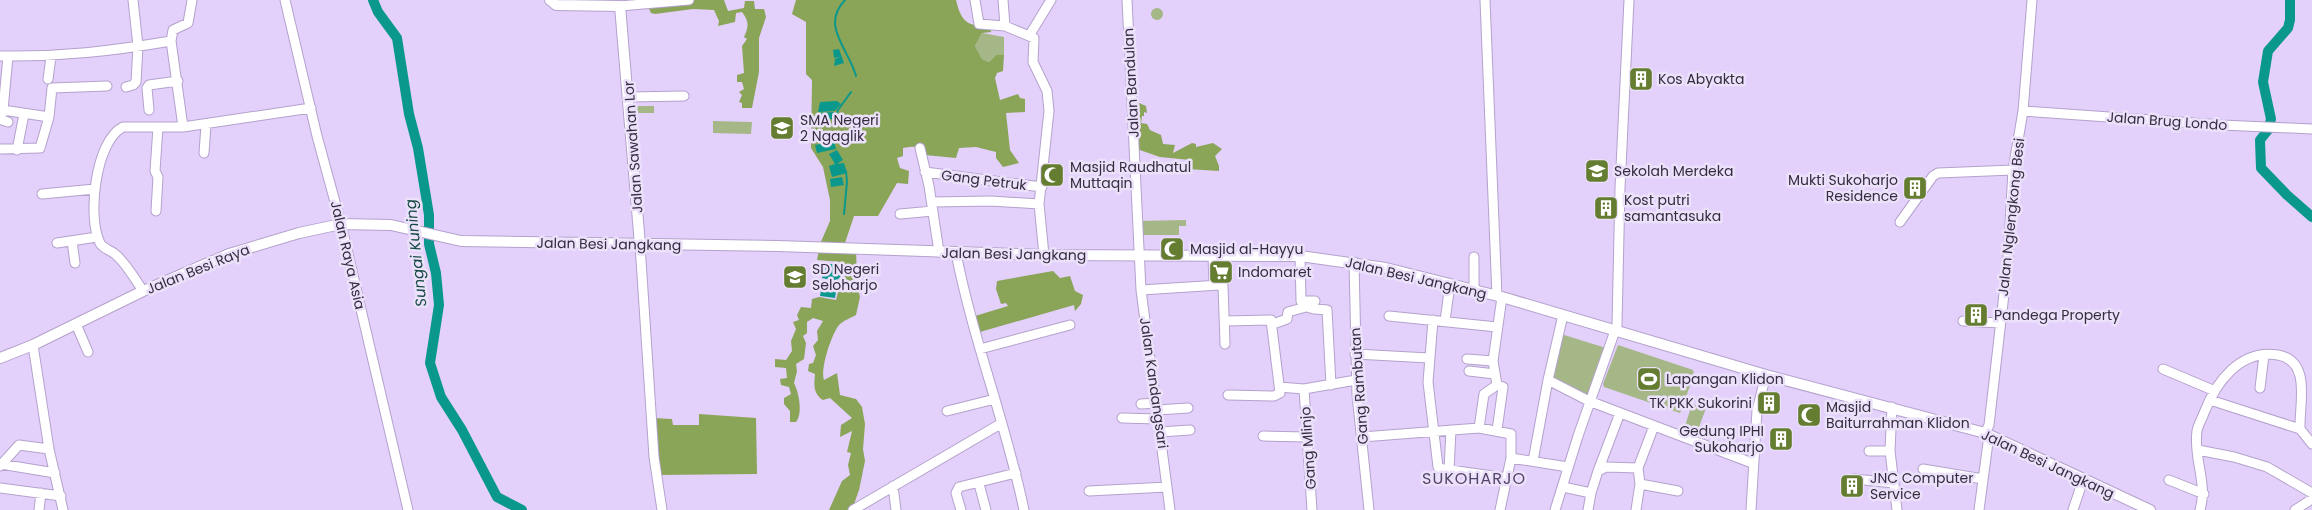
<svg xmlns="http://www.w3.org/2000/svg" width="2312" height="510" font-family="Poppins,sans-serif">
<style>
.green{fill:#a5b787}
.forest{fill:#8aa458}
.water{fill:#0a988c}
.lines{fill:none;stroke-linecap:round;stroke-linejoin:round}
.stream{stroke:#0a988c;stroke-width:2}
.river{stroke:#0a988c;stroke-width:10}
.minor-casing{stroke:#b4a2cc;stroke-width:11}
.major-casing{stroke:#b4a2cc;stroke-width:12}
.minor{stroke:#fff;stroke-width:9}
.major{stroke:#fff;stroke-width:10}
.labels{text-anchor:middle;stroke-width:5;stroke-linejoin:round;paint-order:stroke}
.poi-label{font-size:14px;fill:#352d3e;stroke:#ece1fb;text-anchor:start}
.street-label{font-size:14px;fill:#352d3e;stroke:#ece1fb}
.water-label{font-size:15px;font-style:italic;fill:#174a44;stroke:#ece1fb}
.quarter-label{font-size:16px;letter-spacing:1px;fill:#554469;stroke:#ece1fb}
</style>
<rect width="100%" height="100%" fill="#e3d0fb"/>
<!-- green -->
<path class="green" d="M1151 14a6 6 0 1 1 12 0a6 6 0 1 1-12 0Z
M982,33L1004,37V55H996L989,62L982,59L975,46Z
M630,106H654V113H631Z
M713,121L752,122L751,134L713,133Z
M1186,220V226H1179V235H1137V221Z
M1561,334L1606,348L1588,398L1550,378Z
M1618,345L1693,370L1694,375L1680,413L1604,387L1603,384Z
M1692,404L1706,408L1698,430L1685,426Z"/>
<!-- forest -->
<path class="forest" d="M689,0H724L728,11L744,8L745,1H754L755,9H764L766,17L759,38V72L752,108H742V103L739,102L742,95L739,92L744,89L742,82H737V75L744,73L742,46L747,39L744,37C749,26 749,21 742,12L736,13L735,22L718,26L719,21L714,10L693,9L655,14L651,13L647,4Z
M796,0H956C962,24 967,25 991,27V32L982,33L975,46L982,59L989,62L996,55H1004L1003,71L997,73L995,78L1000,100L1018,94L1020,98L1025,99V112L1006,113L1010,150L1019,163L1003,167L996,158V152L976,147L959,148L956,158L925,155C918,145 914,146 903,148V156L897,158L900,168L909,171L908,184L897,183L878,216H854L844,246L856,250L857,277L850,282L851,290L858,289L860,297L856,315C850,318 843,321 839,325C831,335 820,370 824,380L837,373L840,395L856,399L862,407L865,424L863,449L865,461L859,490L852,510H829L842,481L850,475L848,465L851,453L847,452L852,431L840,437L841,425L852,418L830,398L823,400C813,394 814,384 815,374L808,371L809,364L813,363L816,355L813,346L818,340L817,331L823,321L813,318L807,322V333L803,336L806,343L804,359L796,364L797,371L794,383C799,393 803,413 796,422H790V411L784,404V398L791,394L789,387L781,385L780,379L787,378L786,368L775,367V359L786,360L792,351L791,341L796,329L793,322L799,320L797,315L801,307L811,308L812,299L819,297L836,300L839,288L835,283L845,276L846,267L841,262L817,260L820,244L830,221V200L823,167L811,148L812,80L806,74V22L792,14Z
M1139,103L1146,106L1147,113L1144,112V116H1142L1141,123L1147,124L1150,130L1161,135L1163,144L1175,145L1173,153L1192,143L1196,144V147L1213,143L1222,149L1215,156L1219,166V171L1187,169L1192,165L1190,160L1160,157L1134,148L1136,105Z
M1053,271L1060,278L1070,276L1075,291L1083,295L1081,304L1075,311L1074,305L980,332L975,316L1008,306L1006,303L1001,304L996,289L997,281Z
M699,414L756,418L757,474L658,475L653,418L672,419L673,425H699Z"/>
<!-- water -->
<path class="water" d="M839,49L844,63L834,66L835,59L840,57L834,58L833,50Z
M837,101L841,104L835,111L818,112L820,102Z
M834,112L832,119L818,121L817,113Z
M834,133L835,140L816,142L815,135Z
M834,142L836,149L817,153L815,145Z
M837,150L843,160L837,164L844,163L847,173L832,177L829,166L835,164L829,154Z
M842,177L844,185L831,187L830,179Z
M823,264H841L843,267L841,276L836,281L822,278Z
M822,285L837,286L835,298L820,296Z"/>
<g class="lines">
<!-- stream -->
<path class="stream" d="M845,0C820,26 849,49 856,76
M834,122L838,110L851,92
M844,214L847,182L846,171"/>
<!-- river -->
<path class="river" d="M373,0L378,12L397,38L409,114L418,148L429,215V244L436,273L439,305L430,363L441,397L462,430L497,497L522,510
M2290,0V20L2288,28L2268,51L2263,82L2271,119L2268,130L2260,140L2261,168L2287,195L2312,217"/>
<defs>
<path id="minor" d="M285,0L317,136L341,224L408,510
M975,0L979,24L1005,26L1034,38L1033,62L1047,91L1049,111L1039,204L1044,255
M1003,0L1005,26
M1127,0L1141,290L1170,510
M1485,0L1497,296
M620,6L689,0
M1029,36L1051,0
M0,56C61,57 112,51 171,41
M48,79L51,57
M126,87L133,85L136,82L138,46L133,0
M629,97L684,96
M3,110L49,117
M149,110L147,88L149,85L178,81
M2023,111L2222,125L2312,129
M0,115L3,110L8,56
M1,115L2,120L8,122
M183,127L171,41L173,30L188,23L192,0
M920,148L929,186L939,252
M0,149L40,148L49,117L52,88L107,86
M17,150L24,114
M204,153L206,125
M925,172L1042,187
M42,194L95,189
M932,202L991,201L1039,204
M156,211L158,177L155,171L158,127
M900,214L933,211
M1900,222L1933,176L1938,173L2013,170
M72,241L75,263
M57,243L97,237
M640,245L654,457L662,510
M956,253C973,340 1006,423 1024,510
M1213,256L1214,285
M1300,256L1301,301C1306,310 1317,309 1327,310L1331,385
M1354,262L1357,395L1369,510
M1141,290L1220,285L1223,286L1225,344
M1474,290V257
M143,291C135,279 126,263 115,254C110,250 102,248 100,243C87,218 95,141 123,127H183L311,108
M1301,301H1315
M1563,315L1548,380L1589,401L1752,463
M1389,316L1497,327
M1433,320L1428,382L1438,467L1443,469L1507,478
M1225,321L1271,320L1280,393L1274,396L1228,395
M1445,321L1450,284
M1963,321L2000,323
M76,324L88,352
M1273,324L1287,319L1288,312L1306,307
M33,345L49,449L63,510
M980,349L1070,325
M1355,354L1429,358
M1467,359L1493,361
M2163,369L2215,391
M1469,371L1495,374
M1279,387L1304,389L1356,380
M2260,388L2264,355
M1304,389L1312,510
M2210,400L2300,429
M1141,404L1156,403
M1892,407L1890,451L1897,510
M1157,410L1188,408
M947,411L995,399
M1122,418L1158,419
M1479,428L1484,394L1497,385L1493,361L1502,297
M1497,430L1503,387L1497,385
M1160,432L1190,430
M1985,433L1989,425L2008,259L2013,170L2023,111L2032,0
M1263,436L1307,437
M1362,437L1479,428L1511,434V458L1500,510
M2198,450L2234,457L2267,467L2312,493
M1869,451H1890
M1511,458L1568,467
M1533,461L1548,380
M0,464L55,473
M0,466L19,445L49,449
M1923,469L1983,479
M1449,470L1451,430
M1598,471L1620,413
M1854,479L1894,483
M2169,480L2204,494
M979,484L986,510
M1640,484L1678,491
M893,486L896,510
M1563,487L1591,493L1598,471L1606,467L1638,468L1654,426
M0,488L61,496
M1089,491L1167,487
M39,510L41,493
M853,510L1002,423
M961,510L956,493L959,487L1016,473
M1555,510L1578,436L1617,325L1620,188L1629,0
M1588,510L1591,493
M1636,510L1640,484L1638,468
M1751,510L1757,410L1766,375
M1979,510L1989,435
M2073,510L2083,480
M2200,510C2208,483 2193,458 2197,431C2198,425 2202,419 2204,413C2216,382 2240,349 2278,355C2312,361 2299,405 2300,429L2312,444
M2295,510L2312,499"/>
<path id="major" d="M550,0L556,5L620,6L640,245
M0,358L33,345L143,291L229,254L299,233L341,224L391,225L461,241L777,246L1044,255L1300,256L1386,268L1502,297L1766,375L1985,433L2150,510"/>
</defs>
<!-- minor casing -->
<use href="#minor" class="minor-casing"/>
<!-- major casing -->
<use href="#major" class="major-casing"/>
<!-- minor -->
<use href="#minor" class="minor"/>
<!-- major -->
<use href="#major" class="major"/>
</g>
<!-- icons -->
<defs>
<symbol id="building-square" viewBox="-11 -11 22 22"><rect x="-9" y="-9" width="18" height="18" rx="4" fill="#657d30" stroke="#ece1fb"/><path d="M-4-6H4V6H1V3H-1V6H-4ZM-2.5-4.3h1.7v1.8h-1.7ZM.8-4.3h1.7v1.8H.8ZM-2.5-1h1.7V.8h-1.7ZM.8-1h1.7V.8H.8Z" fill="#fff"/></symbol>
<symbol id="school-square" viewBox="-11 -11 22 22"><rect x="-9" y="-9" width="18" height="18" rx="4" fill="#657d30" stroke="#ece1fb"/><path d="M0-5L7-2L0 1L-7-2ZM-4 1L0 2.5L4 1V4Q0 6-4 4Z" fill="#fff"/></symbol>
<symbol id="mosque-square" viewBox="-11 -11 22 22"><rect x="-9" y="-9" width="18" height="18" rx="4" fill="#657d30" stroke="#ece1fb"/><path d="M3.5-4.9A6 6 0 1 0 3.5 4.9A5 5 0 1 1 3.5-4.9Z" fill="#fff"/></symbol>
<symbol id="supermarket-square" viewBox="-11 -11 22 22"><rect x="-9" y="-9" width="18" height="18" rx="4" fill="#657d30" stroke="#ece1fb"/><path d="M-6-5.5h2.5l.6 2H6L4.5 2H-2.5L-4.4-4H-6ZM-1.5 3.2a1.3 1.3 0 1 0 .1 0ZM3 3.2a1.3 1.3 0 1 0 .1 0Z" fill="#fff"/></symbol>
<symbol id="stadium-square" viewBox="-11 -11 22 22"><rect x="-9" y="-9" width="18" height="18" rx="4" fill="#657d30" stroke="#ece1fb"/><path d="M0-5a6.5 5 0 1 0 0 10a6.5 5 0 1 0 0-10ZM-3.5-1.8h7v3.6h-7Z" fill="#fff"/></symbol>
</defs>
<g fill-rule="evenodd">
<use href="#building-square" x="1627" y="65" width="28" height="28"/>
<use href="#school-square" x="768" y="114" width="28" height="28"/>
<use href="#school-square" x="1583" y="157" width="28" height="28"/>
<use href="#mosque-square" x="1038" y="161" width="28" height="28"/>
<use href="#building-square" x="1901" y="174" width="28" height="28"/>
<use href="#building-square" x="1592" y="194" width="28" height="28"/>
<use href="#mosque-square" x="1158" y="235" width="28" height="28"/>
<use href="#supermarket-square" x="1207" y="258" width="28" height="28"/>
<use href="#school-square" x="781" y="263" width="28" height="28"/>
<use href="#building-square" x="1962" y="301" width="28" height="28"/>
<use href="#stadium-square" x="1635" y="365" width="28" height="28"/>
<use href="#building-square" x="1755" y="389" width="28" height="28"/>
<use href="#mosque-square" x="1795" y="401" width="28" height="28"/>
<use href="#building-square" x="1767" y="425" width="28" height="28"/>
<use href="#building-square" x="1838" y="472" width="28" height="28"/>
</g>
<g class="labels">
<!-- poi labels -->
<g class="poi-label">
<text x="1658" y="84">Kos Abyakta</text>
<text x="800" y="125">SMA Negeri<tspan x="800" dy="16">2 Ngaglik</tspan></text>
<text x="1070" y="172">Masjid Raudhatul<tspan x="1070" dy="16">Muttaqin</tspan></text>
<text x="1614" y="176">Sekolah Merdeka</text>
<text x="1898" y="185" text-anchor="end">Mukti Sukoharjo<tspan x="1898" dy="16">Residence</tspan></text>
<text x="1624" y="205">Kost putri<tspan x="1624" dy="16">samantasuka</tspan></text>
<text x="1190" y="254">Masjid al-Hayyu</text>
<text x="812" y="274">SD Negeri<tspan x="812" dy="16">Seloharjo</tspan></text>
<text x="1238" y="277">Indomaret</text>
<text x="1994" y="320">Pandega Property</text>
<text x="1666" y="384">Lapangan Klidon</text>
<text x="1752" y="408" text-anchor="end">TK PKK Sukorini</text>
<text x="1826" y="412">Masjid<tspan x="1826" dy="16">Baiturrahman Klidon</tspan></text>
<text x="1764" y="436" text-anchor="end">Gedung IPHI<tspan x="1764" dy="16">Sukoharjo</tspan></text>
<text x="1870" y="483">JNC Computer<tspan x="1870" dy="16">Service</tspan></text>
</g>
<!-- street labels -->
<g class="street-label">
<text transform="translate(1131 83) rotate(-93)" y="5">Jalan Bandulan</text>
<text transform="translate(2167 121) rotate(4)" y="5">Jalan Brug Londo</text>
<text transform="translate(633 147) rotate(-94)" y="5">Jalan Sawahan Lor</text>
<text transform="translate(984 180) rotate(7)" y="5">Gang Petruk</text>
<text transform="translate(2011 217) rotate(-84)" y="5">Jalan Nglengkong Besi</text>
<text transform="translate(609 244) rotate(1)" y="5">Jalan Besi Jangkang</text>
<text transform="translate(1014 254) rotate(1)" y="5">Jalan Besi Jangkang</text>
<text transform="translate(348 255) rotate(77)" y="5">Jalan Raya Asia</text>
<text transform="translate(198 269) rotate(-22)" y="5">Jalan Besi Raya</text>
<text transform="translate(1416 278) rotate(13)" y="5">Jalan Besi Jangkang</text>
<text transform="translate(1154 383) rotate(82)" y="5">Jalan Kandangsari</text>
<text transform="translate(1359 386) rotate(-94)" y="5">Gang Rambutan</text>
<text transform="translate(1308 448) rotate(-94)" y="5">Gang Mlinjo</text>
<text transform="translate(2048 464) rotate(25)" y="5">Jalan Besi Jangkang</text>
</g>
<!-- water labels -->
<g class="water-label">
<text transform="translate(416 253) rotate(-96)" y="5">Sungai Kuning</text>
</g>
<!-- quarter labels -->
<g class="quarter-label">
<text x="1474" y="484">SUKOHARJO</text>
</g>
</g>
</svg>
